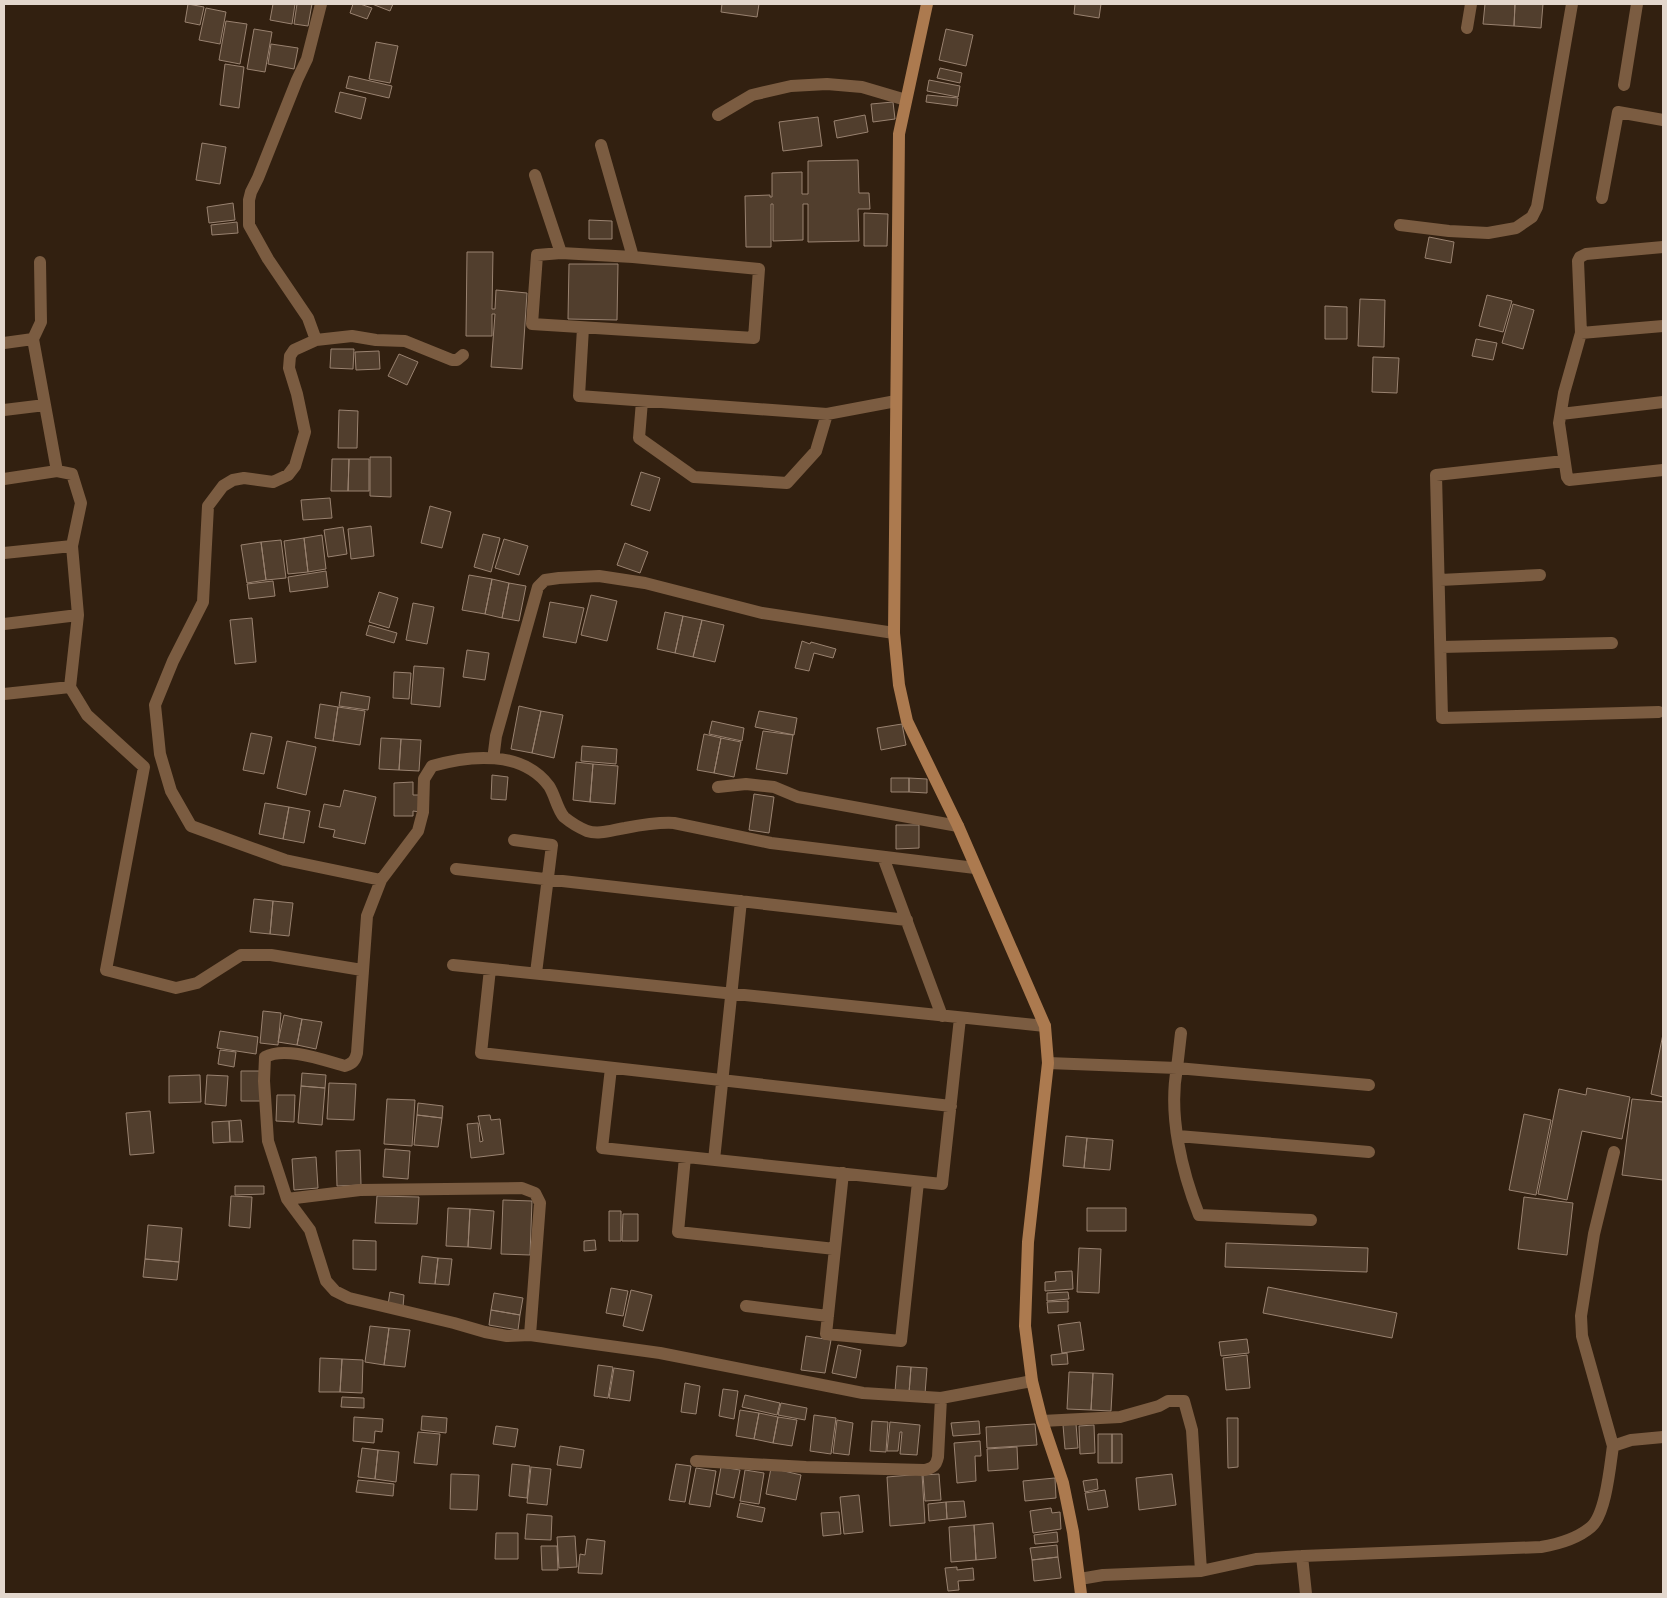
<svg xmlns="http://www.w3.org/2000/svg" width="1667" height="1598" font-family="Poppins,sans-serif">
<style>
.building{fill:#513e2d;stroke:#998270}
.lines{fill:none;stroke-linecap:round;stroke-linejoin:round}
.street{stroke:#7b5c41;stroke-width:12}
.secondary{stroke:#ac7a4f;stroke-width:12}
</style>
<rect width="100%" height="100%" fill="#322010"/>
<!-- building -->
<path class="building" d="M188,4L204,7L200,25L185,22Z
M273,4H295L292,24L270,20Z
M297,4H312L308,26L294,24Z
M353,4H360L372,8L367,19L350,13Z
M372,4H393L390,11Z
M722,4H759L757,17L721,12Z
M1075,4H1101L1099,18L1074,14Z
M1485,4H1515L1514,26L1483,24Z
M1515,4H1543L1541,28L1514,26Z
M206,8L226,12L220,44L199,40Z
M226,21L247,24L240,64L219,60Z
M254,29L272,32L265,72L247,69Z
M946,29L973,35L966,66L939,60Z
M376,42L398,46L390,83L369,79Z
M271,44L298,48L294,69L268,64Z
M225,64L244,67L239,108L220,105Z
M940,68L962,73L960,83L937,78Z
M349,76L392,86L389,98L346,88Z
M929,80L960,86L958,97L927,91Z
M340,92L366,98L361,119L335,112Z
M927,95L958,98L957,106L926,102Z
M893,102L895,119L873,122L871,104Z
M865,115L868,132L837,138L834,121Z
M818,117L822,146L783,151L779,122Z
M202,143L226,147L220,184L196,180Z
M858,160L859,193H869L870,209H858L859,241L808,242V204H803V240L773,241V204H771V247H746L745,196L770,195V197H772V173L802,172V194H808V161Z
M233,203L235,220L209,223L207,207Z
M864,213L888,214L887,246H864Z
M589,220L612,221V239H589Z
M237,222L238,233L212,235L211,225Z
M1429,237L1454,242L1451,263L1425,258Z
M467,252H493L492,309H495L496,290L527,293L522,369L491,367L495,314H492V336H466Z
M569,264H618L617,320L568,319Z
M1487,295L1512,301L1503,332L1479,326Z
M1360,299L1385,300L1384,347L1358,346Z
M1513,304L1534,310L1523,349L1502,343Z
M1325,306L1347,307V339H1325Z
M1476,339L1497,343L1493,360L1472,356Z
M331,349H354L353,369L330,368Z
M379,351L380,369L356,370L355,352Z
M399,354L418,362L407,385L388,376Z
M1373,357L1399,358L1397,393L1372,392Z
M339,410L358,411L357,448H338Z
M370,457H391V497L370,496Z
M332,459H349L348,491H331Z
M349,459H369V491H348Z
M641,472L660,478L650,511L631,505Z
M330,498L332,518L303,520L301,500Z
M430,506L451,512L442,548L421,543Z
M371,526L374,556L351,559L348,529Z
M343,527L347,554L328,557L324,530Z
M483,534L500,538L491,572L474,567Z
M322,535L326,569L308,572L304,538Z
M304,538L308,572L288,574L284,541Z
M504,539L528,546L519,575L495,568Z
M281,540L286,578L266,580L261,542Z
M261,542L266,580L247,583L241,545Z
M625,543L648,552L640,573L617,565Z
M326,571L328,587L290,592L288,577Z
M469,575L492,579L485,614L462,610Z
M492,579L509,583L502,618L485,614Z
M273,581L275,596L249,599L247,584Z
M509,583L526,586L519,621L502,618Z
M379,592L398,598L389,628L369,622Z
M591,595L617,601L607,641L581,635Z
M550,602L584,608L576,643L543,637Z
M413,603L434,607L427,644L406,640Z
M665,612L683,616L675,653L657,649Z
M683,616L702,620L693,657L675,653Z
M252,618L256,662L235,664L230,620Z
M702,620L724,625L715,662L693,657Z
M369,625L397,633L394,643L366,635Z
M802,641L810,644L811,642L836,649L833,658L814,653L809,671L795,668Z
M467,650L489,653L485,680L463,677Z
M414,666L444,668L440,707L411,704Z
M394,672L411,673L409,699L393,698Z
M341,692L370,697L368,710L339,706Z
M320,704L338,707L333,741L315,738Z
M519,706L541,711L532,753L511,749Z
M338,707L365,711L360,745L333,741Z
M541,711L563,715L554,758L532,753Z
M759,711L797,718L794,735L755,727Z
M712,721L744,728L742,741L709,734Z
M902,724L906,745L881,750L877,728Z
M763,731L793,735L787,774L756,769Z
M251,733L272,737L264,774L243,770Z
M704,734L721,738L714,773L697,770Z
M381,738L401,739L399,770L379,769Z
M721,738L741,742L734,777L714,773Z
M401,739L421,740L419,771L399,770Z
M287,741L316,747L306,795L277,788Z
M582,746L617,749L616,764L581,761Z
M576,762L593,764L590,802L573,800Z
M593,764L618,766L615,804L590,802Z
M492,775L508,777L506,800L491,799Z
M891,778H909V792H891Z
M909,778L927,779V793L909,792Z
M413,782V795H420V812L413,811V816H394V783Z
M344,790L376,797L365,844L333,837L335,830L319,827L324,804L340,807Z
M754,794L774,797L769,833L749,830Z
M265,803L289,807L283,839L259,834Z
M289,807L310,811L304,843L283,839Z
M896,825H919V848L896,849Z
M254,899L273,901L270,934L250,932Z
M273,901L293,903L289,936L270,934Z
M263,1011L281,1013L278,1045L260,1043Z
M284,1015L302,1019L297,1045L278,1042Z
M302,1019L322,1022L316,1049L297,1045Z
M220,1031L258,1037L256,1054L217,1048Z
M1663,1034V1097L1651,1094Z
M220,1050L236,1052L234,1067L218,1064Z
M241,1071H262L261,1101H241Z
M302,1073L326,1075L325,1088L301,1086Z
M200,1075L201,1102L169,1103V1076Z
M207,1075L228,1076L226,1106L205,1104Z
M329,1083L356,1084L354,1120L327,1119Z
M301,1086L325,1088L322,1125L298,1123Z
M1587,1088L1630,1097L1622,1139L1582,1131L1567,1200L1538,1194L1559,1089L1586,1095Z
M277,1095H295L294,1122L276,1121Z
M387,1099L415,1100L412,1146L384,1144Z
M1632,1099L1663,1102V1180L1622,1175Z
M418,1103L443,1106L442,1118L417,1115Z
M150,1111L154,1153L130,1155L126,1113Z
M1524,1114L1551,1120L1536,1195L1509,1190Z
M417,1115L442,1118L438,1147L414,1145Z
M490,1115L491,1120L500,1119L504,1154L471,1158L467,1124L478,1123L480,1142L483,1141L478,1116Z
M241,1120L243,1142H230L229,1121Z
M229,1121L230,1142L213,1143L212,1122Z
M1066,1136L1087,1138L1084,1168L1063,1166Z
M1087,1138L1113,1140L1110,1170L1084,1168Z
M385,1149L410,1151L408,1179L383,1177Z
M360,1150L361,1185L337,1186L336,1151Z
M316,1157L318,1188L294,1190L292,1159Z
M235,1186H264V1194L235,1195Z
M231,1196L252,1197L250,1228L229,1226Z
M377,1196L419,1197L417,1224L375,1223Z
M1524,1197L1573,1203L1567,1255L1518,1249Z
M503,1200L532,1201L530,1255L501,1254Z
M448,1208L470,1209L468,1247L446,1246Z
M1087,1208H1126V1231H1087Z
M470,1209L494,1211L491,1249L468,1247Z
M609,1211H621V1241H609Z
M623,1214H638V1241H622Z
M148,1225L182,1228L179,1262L145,1259Z
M353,1240L376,1241V1270L353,1269Z
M595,1240L596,1250L584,1251V1241Z
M1226,1243L1368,1248L1367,1272L1225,1267Z
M1079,1248L1101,1249L1099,1293L1077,1292Z
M422,1256L438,1258L435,1284L419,1283Z
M438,1258L452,1259L449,1285L435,1284Z
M145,1259L179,1262L177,1280L143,1277Z
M1072,1271L1073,1289L1045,1291V1282L1056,1281L1055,1272Z
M1268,1287L1397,1313L1392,1338L1263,1313Z
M611,1288L628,1291L623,1316L606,1313Z
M631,1290L652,1295L643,1331L623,1326Z
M390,1292L404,1295L403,1307L388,1305Z
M1068,1292L1069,1299L1047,1301V1293Z
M494,1293L523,1298L520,1315L491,1310Z
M1068,1301V1312L1048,1313L1047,1302Z
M491,1310L520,1315L518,1330L489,1325Z
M1080,1322L1084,1350L1062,1353L1058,1325Z
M370,1326L389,1328L384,1365L365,1362Z
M389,1328L410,1330L405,1367L384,1365Z
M806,1336L831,1340L825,1373L801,1370Z
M1247,1339L1249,1353L1221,1356L1219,1342Z
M838,1345L861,1350L856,1378L832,1373Z
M1067,1353L1068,1364L1052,1365L1051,1355Z
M1247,1355L1250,1388L1226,1390L1223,1358Z
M320,1358L342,1359L340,1392H319Z
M342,1359L363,1360L362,1393L340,1392Z
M598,1365L613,1367L608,1398L594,1396Z
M897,1366L911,1367L909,1393L895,1392Z
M911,1367L927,1368L925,1394L909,1393Z
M614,1368L634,1371L630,1401L609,1398Z
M1069,1372L1093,1373L1091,1410L1067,1409Z
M1093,1373L1113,1374L1111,1411L1091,1410Z
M685,1383L700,1386L696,1414L681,1412Z
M723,1389L738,1391L734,1419L719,1416Z
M745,1395L780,1403L777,1415L742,1407Z
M342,1397L364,1398V1408L341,1407Z
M781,1403L807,1408L805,1420L778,1415Z
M740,1410L759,1413L754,1439L736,1436Z
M759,1413L778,1417L773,1443L754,1439Z
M814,1415L836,1418L831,1454L810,1451Z
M422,1416L447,1418L446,1433L421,1430Z
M354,1417L383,1419L382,1432L375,1431L374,1443L353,1441Z
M778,1417L797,1420L792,1446L773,1443Z
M1227,1418H1238V1467L1228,1468Z
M837,1420L853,1423L849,1455L833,1453Z
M872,1421L888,1422L886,1452L870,1451Z
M979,1421L980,1434L953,1436L951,1423Z
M890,1422L920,1425L917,1455L900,1454L902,1432H900L898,1451H887Z
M1035,1424L1037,1445L987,1448L986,1427Z
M1076,1424L1078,1448L1065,1449L1063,1425Z
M1094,1425L1095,1453L1080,1454L1079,1426Z
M496,1426L518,1429L515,1447L493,1444Z
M418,1432L440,1434L437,1465L414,1463Z
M1098,1434H1112V1463H1098Z
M1112,1434H1122V1463H1112Z
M980,1441L981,1456H975L976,1481L957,1483L954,1443Z
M560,1446L584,1450L581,1468L557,1465Z
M1017,1447L1018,1469L988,1471L987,1449Z
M362,1448L378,1450L375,1479L358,1477Z
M378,1450L399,1452L396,1482L375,1479Z
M512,1464L530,1466L527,1498L509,1496Z
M676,1464L691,1466L685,1502L669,1500Z
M531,1467L551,1469L547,1505L527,1503Z
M721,1467L740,1470L734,1498L716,1494Z
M696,1468L716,1471L710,1507L689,1504Z
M771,1468L801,1475L796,1500L766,1494Z
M745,1470L764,1473L759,1504L740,1501Z
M451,1474L479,1475L477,1510L450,1509Z
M922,1474L925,1523L890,1526L887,1477Z
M939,1474L941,1500L925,1501L923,1475Z
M1172,1474L1176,1505L1139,1510L1136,1478Z
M1055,1478L1056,1498L1025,1501L1023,1481Z
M1097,1479L1098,1489L1085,1492L1083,1481Z
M358,1480L394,1484L393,1496L356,1492Z
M1105,1490L1108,1507L1088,1510L1085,1493Z
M859,1495L863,1532L844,1534L840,1497Z
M964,1501L966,1517L947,1519L946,1502Z
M946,1502L947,1519L929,1521L928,1504Z
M740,1503L765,1508L762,1522L737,1517Z
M1051,1508L1052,1513L1060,1512L1061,1529L1033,1533L1030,1511Z
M839,1512L841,1534L823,1536L821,1513Z
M527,1514L552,1516L551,1540L525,1539Z
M993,1523L996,1558L976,1560L974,1525Z
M974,1525L976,1560L951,1562L949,1527Z
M1057,1532L1058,1542L1035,1544L1034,1535Z
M496,1533H518V1559H495Z
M575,1536L577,1567L559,1568L557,1537Z
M587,1539L605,1541L602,1574L578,1573L580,1554L585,1555Z
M1057,1545L1058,1557L1032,1560L1030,1548Z
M541,1546H557L558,1570H542Z
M1058,1557L1061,1578L1034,1581L1032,1560Z
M957,1567V1570L973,1568L974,1580L958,1581L959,1590L948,1591L945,1568Z"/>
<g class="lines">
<!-- street -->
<path class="street" d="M1467,28L1471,4
M1624,85L1637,4
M718,115L752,95L791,86L827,84L862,87L906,100
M601,145L633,257
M535,175L561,253
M1602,198L1618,112L1663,120
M1400,225L1449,231L1488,233L1516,228L1532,217L1537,207L1572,4
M1663,247L1586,254L1580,257L1578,261L1581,333L1564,393L1559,423L1567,477L1569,480L1663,470
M561,253L633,257L759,269L754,338L532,324L537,255Z
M40,262L41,322L33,339L57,471L72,474L81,503L72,546L78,615L70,687L87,715L144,767L106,970L176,988L197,983L241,955H271L362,970
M583,328L579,396L827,414L896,401
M1581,333L1663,326
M316,340L308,318L268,259L249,225V200L251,192L258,178L297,80L307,59L321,4
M4,343L33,339
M642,401L639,438L694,477L787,483L816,451L827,414
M4,410L45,405
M1561,414L1663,402
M1564,461L1436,475L1442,718L1659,712
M4,479L57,471
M4,553L72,546
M1440,580L1540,575
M4,624L78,615
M1441,647L1612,643
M4,694L70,687
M494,757V752L496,736L538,587L545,580L559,578L599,576L645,583L762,613L894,633
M718,787L746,784L774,787L798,797L958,826
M514,840L552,845L536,973
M883,857L942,1016
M456,869L907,920
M381,880L285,860L191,826L171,791L160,754L155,705L173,661L203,602L208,506L223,486L233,480L244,478L273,482L288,475L295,466L305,432L297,394L289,368L290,356L294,350L316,340L352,336L376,340L405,341L452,360H457L463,355
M453,965L1045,1026
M490,969L481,1053L951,1106
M1181,1033L1177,1068L1369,1085
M1048,1063L1177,1068C1168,1115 1182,1172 1199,1215L1311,1220
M611,1068L602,1148L942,1184L960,1018
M1178,1136L1369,1152
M685,1157L678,1232L835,1249
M714,1160L741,901
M843,1173L826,1334L901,1341L918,1182
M287,1199L360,1190L522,1188L535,1193L540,1203L530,1335
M746,1306L828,1316
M941,1398L863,1393L660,1353L530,1335L507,1336L485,1332L454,1323L349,1298L335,1291L326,1281L310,1230L287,1199L268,1141L264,1081L265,1057C285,1046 323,1060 345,1066C353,1063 355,1061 357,1053L367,916L381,880L418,831L423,812L424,779L432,766C470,755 522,750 549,786C555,795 557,809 564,817C570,822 580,828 587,831C599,835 612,830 625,828C641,825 658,822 674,823L771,843L975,868
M1042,1421L1120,1417L1159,1406L1168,1401H1184L1192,1430L1201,1571
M1613,1446L1582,1336L1581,1316L1594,1234L1614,1152
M696,1461L806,1467L924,1470C933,1468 936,1466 938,1457L941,1398L1032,1381
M1302,1556L1306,1594
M1080,1579L1103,1575L1201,1571L1256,1559L1302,1556L1541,1547C1559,1544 1577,1539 1591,1527C1606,1514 1610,1466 1613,1446L1631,1440L1663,1437"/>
<!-- secondary -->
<path class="secondary" d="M927,4L899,134L894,633L899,685L907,721L958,826L1045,1026L1048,1063L1028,1242L1025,1326L1032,1381L1042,1421L1063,1483L1073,1532L1081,1594"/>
</g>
<!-- border -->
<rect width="1667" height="1598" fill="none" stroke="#e3d7cd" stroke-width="10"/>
</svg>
